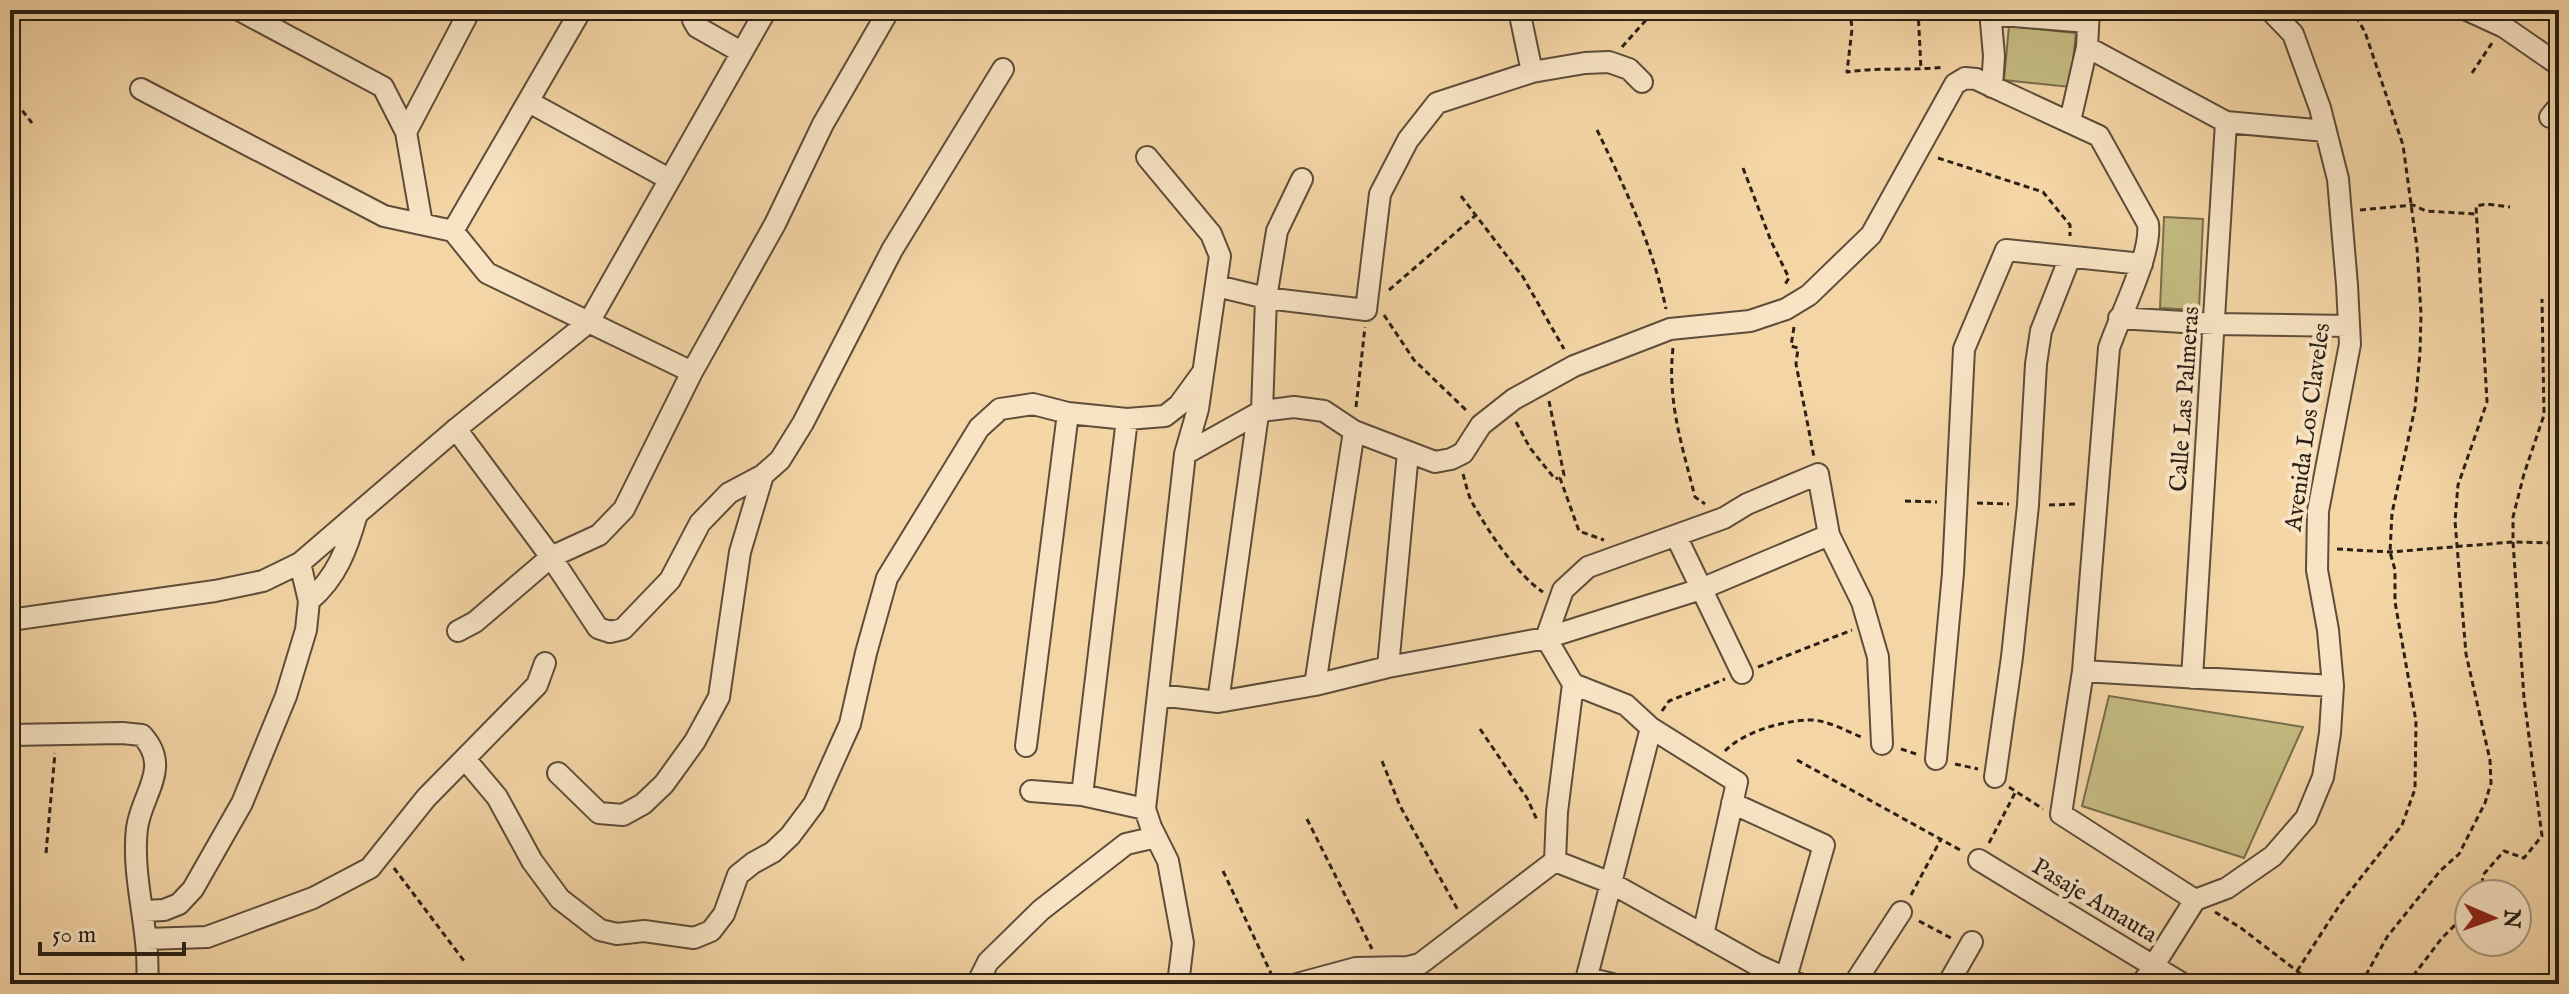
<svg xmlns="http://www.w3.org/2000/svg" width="2569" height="994" font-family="'IM FELL English',serif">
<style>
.green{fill:#c4bb81;stroke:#786e4b;stroke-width:2}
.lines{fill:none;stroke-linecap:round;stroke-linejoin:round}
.street-casing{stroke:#5d4d39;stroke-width:24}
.path{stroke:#2b2015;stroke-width:3;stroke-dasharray:6 4;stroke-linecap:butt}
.street{stroke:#f8e4c5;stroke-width:20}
.labels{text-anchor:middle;stroke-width:8;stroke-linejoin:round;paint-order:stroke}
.street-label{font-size:24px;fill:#2b2015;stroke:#f8e4c5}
</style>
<rect width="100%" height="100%" fill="#f4d5a6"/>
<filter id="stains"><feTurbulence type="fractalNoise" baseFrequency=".0025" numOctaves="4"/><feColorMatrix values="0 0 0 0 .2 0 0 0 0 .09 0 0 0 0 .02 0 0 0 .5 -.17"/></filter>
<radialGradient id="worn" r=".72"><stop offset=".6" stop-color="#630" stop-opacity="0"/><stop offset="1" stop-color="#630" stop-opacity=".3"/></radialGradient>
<!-- green -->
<path class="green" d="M2009,26L2076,33L2070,87L2004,80Z
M2164,217L2203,219L2199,310L2160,308Z
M2109,696L2303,727L2244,858L2082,806Z"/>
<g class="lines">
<defs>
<path id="street" d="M239,10L383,87L406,132L422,224
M693,10V20L697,27L741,52
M1519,10L1532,72
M1990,10L1994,56L1992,87
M2467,10L2504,27L2559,65
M1990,14L2087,22
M2087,47L2226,122L2326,131
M141,89L384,216L453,231L487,273L692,372
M529,102L669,179
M2550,117L2559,106
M2070,121L2087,47L2089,10
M406,132L470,10
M1147,157L1211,234L1220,256L1198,409L1185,454L1145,809L1151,827L1168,861L1183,943L1178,984
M453,231L581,10
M1217,286L1266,298L1366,310L1380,194L1408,140L1437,103L1532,72L1585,63L1609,62L1629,69L1642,82
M2119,318L2215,324L2349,326
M1262,411L1266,298L1277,231L1302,179
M456,429L551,557L598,628L610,632L623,629L670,580L700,523L729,493L763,475L780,460L803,423L892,250L1003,69
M1185,454L1262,411L1294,407L1324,411L1354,431L1435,462L1451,459L1463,453L1481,425L1514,399L1574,366L1670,329L1750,321L1786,309L1809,295L1871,235L1955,84L1965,78L1976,79L2099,136L2148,224C2152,254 2120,315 2109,348L2083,671L2061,814L2195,900
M1676,536L1742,673
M309,601C337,577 347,549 357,514
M10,620L215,591L263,581L300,563L456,429L589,322L766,10
M458,631L475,622L551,557L599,535L624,509L692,372L775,224L823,124L889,10
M1388,667L1408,452
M2083,671L2333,686
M2192,678L2226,122
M1315,685L1354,431
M1159,695L1218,702L1315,685L1388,667L1546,638L1701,589L1829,535
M1218,702L1258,414
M10,735L122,733L142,735C172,768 142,793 137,828C131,880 151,931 147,984
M1026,746L1068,413
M465,759L497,797L532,861L560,899L600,930L617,934L644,931L694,938L711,931L724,914L738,875L753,863L773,852L790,836L814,804L850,724L866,653L887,578L979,428L1000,409L1033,404L1068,413L1127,419L1165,416L1179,405L1203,372
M1936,759L1953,573L1964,349L2006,250L2142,264
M558,773L599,813L623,815L643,804L664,784L695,741L719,697L740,552L763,475
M1995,777L2012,657L2028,505L2036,364L2041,331L2070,257
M1031,791L1082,795L1145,809
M1082,795L1127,419
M1732,803L1824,845L1786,978
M1979,860L2183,984
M1555,861L1557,812L1573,684
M2195,900L2227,888L2273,856L2306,818L2323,777L2330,733L2333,686L2328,630L2317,570L2318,511L2350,344L2347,285L2338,179L2320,108L2293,34L2270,10
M144,911L164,910L179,904L193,889L242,803L286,696L306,630L309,601L300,563
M1703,935L1737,782L1651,728L1626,705L1573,684L1546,638L1563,590L1588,567L1724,518L1747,504L1818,474L1829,535L1862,602L1878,657L1882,744
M146,939L207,937L313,898L370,868L426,798L537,685L545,663
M1587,978L1612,984
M977,984L988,962L1041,910L1126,844L1156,837
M1297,984L1356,968L1408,967L1420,964L1555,861L1611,883L1757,965L1799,984
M1585,984L1651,728
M1854,984L1901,912
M1948,984L1972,942
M2142,984L2195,900"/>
</defs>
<!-- street casing -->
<use href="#street" class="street-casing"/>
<!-- path -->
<path class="path" d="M1850,10L1852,29L1847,72C1879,67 1912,71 1944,67
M1918,10L1921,70
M1622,47L1655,10
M2472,73L2492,43
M10,95L32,123
M1597,130C1625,188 1653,246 1666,309
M1938,158L2043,192L2070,225V236
M1743,168L1771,241L1789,278L1784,286
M1461,196L1523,277L1564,349
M2360,210L2413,205L2426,211L2475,214
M1389,290L1476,215
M1384,315L1414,360L1468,412
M1794,327L1791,346L1798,348L1796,364L1814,457
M1673,348C1667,401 1682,445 1695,497L1705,504
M1549,401L1564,475L1560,478L1579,531L1604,540
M1356,407L1365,327
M1516,422L1530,448L1555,479L1558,478
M1463,474C1466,484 1468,496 1473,504C1488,531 1517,575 1543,592
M1905,501L1937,502
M1977,503L2009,504
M2049,505L2077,504
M2337,549L2390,552L2513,542L2559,543
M1758,667L1852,630
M1662,711L1669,701L1725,679
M1480,729L1527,798L1537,820
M1901,749L1916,754
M1725,751C1743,732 1782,721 1808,720C1825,719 1847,731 1863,738
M1797,760L1962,851
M1382,761L1400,806L1458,910
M1955,764L1978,769
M2009,787L2043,809
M1307,819L1372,949
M1989,843L2015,793
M46,853L55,753
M394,868L464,961
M1223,871L1276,984
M2481,894L2483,875L2504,851L2524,858L2542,836L2524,698L2513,542V517L2524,474L2544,415L2542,299
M1911,895L1941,839
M2215,912L2241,928L2314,984
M1919,921L1951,938
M2297,971L2341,903L2402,825L2415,789L2416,721L2395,602V570L2390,552L2392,513L2415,408L2420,353L2421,314L2417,248L2403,145L2365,32L2352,10
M2361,984L2387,937L2440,871L2459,854L2485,803L2491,783L2490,760L2466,654L2455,521L2458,485L2487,402L2476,206L2487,204L2510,207
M2407,984L2442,938L2469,911"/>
<!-- street -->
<use href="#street" class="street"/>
</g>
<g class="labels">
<!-- street labels -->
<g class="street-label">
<text transform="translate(2184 399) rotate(-86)" y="8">Calle Las Palmeras</text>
<text transform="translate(2307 427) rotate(-82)" y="8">Avenida Los Claveles</text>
<text transform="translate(2095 900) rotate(31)" y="8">Pasaje Amauta</text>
</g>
</g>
<!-- margin -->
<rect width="2569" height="994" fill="none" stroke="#f4d5a6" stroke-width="40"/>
<rect x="12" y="12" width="2545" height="970" fill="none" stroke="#2b2015" stroke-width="4"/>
<rect x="20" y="20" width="2529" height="954" fill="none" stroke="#2b2015" stroke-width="2"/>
<!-- north arrow -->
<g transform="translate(2493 918) rotate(92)"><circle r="38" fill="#f8e4c5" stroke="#a6967f" stroke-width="2"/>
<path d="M0-6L14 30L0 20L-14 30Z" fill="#8f2418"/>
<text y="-12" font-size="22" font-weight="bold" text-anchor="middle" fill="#2b2015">N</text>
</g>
<!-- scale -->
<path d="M40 942v12h144v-12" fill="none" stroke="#2b2015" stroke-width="4"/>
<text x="52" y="942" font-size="24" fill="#2b2015" stroke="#f8e4c5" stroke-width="6" paint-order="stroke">50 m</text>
<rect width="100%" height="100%" filter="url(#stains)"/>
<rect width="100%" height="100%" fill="url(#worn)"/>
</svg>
